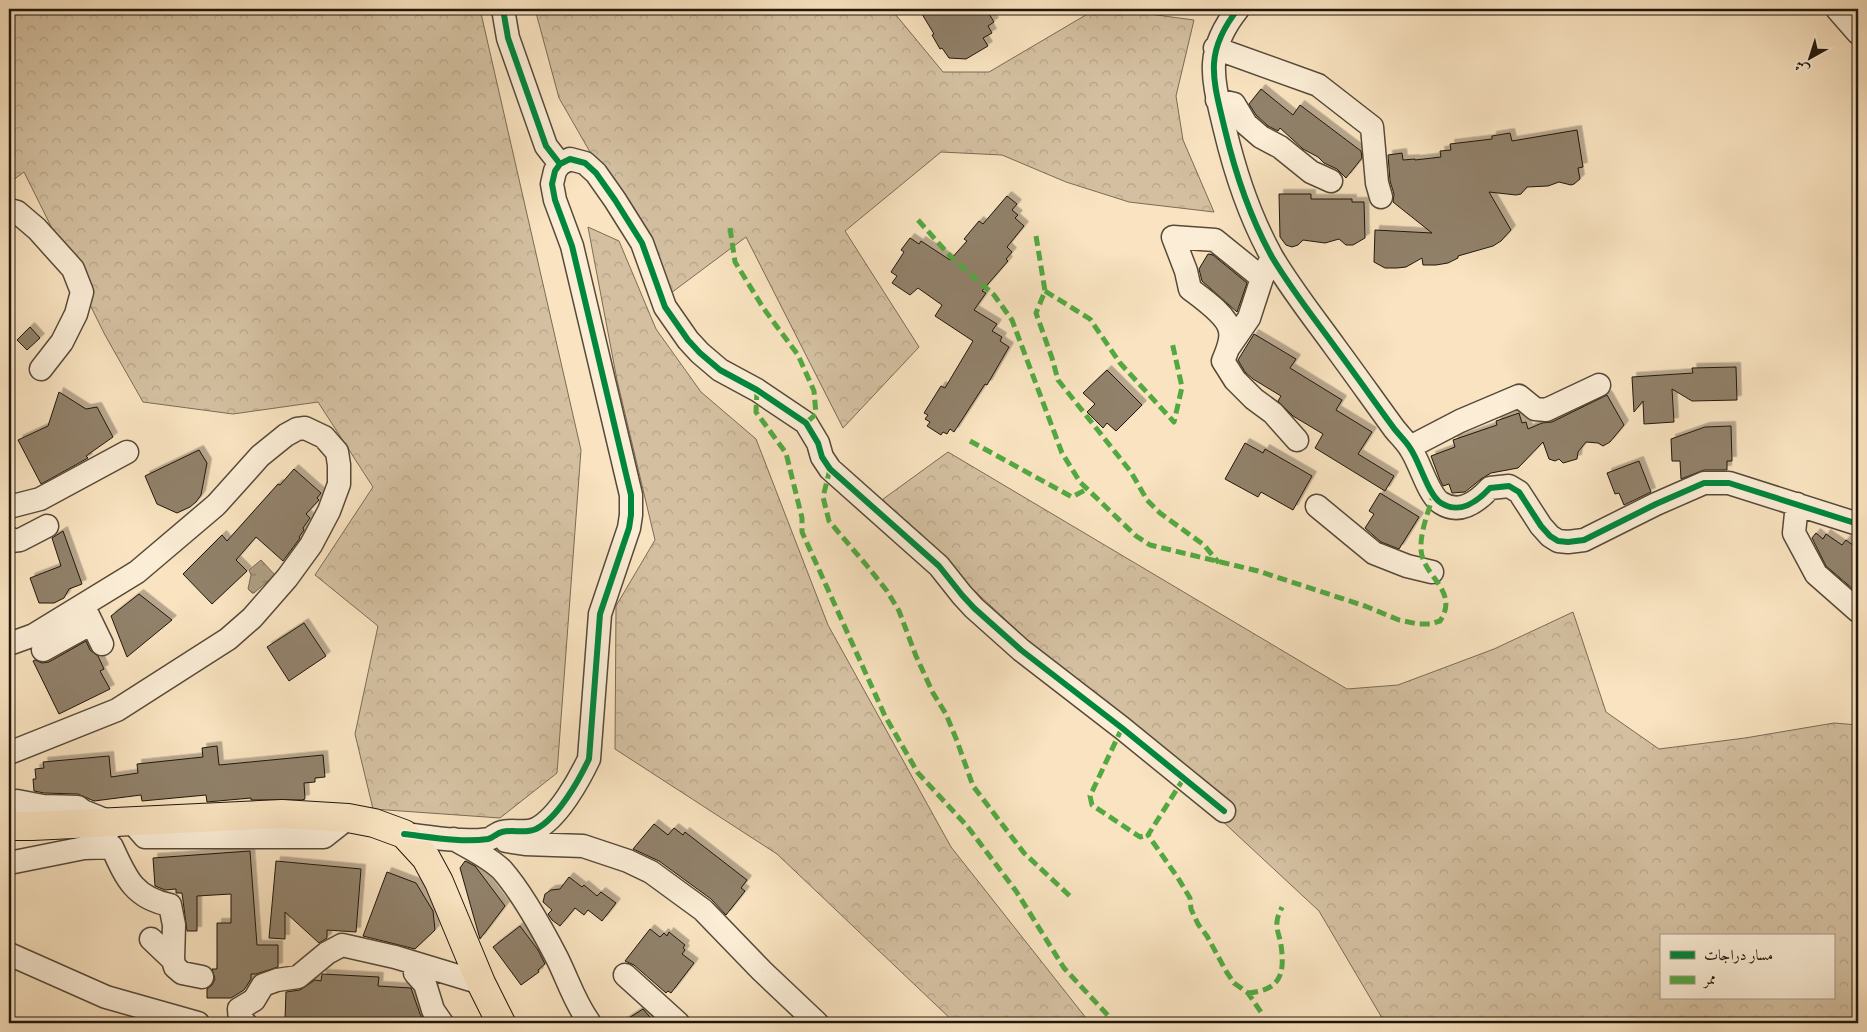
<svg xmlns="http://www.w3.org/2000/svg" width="1867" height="1032" font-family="Vollkorn,Amiri,serif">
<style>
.forest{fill:url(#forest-crowns);stroke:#7a6c56;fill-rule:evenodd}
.water{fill:url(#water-ripples);stroke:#766853}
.building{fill:#91816a;stroke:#20170c;filter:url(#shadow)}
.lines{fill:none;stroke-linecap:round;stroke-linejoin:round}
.minor-casing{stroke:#564a39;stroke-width:25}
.major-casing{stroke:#20170c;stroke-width:30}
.minor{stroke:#fbedd6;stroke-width:22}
.major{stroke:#f9e3c0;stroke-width:28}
.quiet{stroke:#52a941;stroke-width:5;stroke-dasharray:10 5;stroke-linecap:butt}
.cycleway-casing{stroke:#fbedd6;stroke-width:9}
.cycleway{stroke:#00873e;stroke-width:6}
</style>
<defs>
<pattern id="forest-crowns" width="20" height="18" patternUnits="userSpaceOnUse" patternTransform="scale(1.25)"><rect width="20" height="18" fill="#d4c0a1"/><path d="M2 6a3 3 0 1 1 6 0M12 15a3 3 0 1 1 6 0" fill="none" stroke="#b6a489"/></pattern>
<pattern id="water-ripples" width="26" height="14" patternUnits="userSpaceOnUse" patternTransform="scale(1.25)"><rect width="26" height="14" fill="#af9e83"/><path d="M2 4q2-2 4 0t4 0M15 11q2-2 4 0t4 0" fill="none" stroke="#8e806a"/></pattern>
<filter id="shadow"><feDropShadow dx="4.5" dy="-4.5" stdDeviation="0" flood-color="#0004"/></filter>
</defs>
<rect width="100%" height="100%" fill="#f9e3c0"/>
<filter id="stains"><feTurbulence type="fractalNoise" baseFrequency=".004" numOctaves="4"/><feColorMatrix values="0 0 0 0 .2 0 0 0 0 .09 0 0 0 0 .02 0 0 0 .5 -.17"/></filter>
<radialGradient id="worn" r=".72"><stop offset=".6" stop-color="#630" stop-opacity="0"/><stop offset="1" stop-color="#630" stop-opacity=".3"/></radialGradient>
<!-- forest -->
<path class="forest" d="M9,9H480L581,450L557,773L500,818L373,809L355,734L378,626L315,575L373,487L318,402L233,414L143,402L105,335L24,172L9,183Z
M535,9H891L943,72H989L1096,9H1112L1194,20L1176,96L1183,140L1214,212L1129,202L1066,182L1002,155L941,152L845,231L919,347L843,428L746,237L671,293L559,98Z
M588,227L619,241L656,329L701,392L756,439L828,625L951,847L1090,1023H955L777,854L615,749L616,606L655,540L617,380Z
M948,452L1347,689L1398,685L1494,649L1573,612L1606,712L1659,749L1745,738L1834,723L1858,725V1023H1385L1319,911L879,502ZM1661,936H1833V998H1661Z"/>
<!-- water -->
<path class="water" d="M261,560L275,575L254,593H252L248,589L251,575L249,570Z"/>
<!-- building -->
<path class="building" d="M919,9H986L994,22L988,26L992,33L983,38L988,46L966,59L949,58L942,48L940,49L932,35L934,34Z
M1261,89L1293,115L1300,105L1361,151L1362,158L1346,178L1337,169L1324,163L1318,157L1303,149L1280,128L1278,131L1268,126L1256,115L1249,104Z
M1577,130L1583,167L1578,168L1580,179L1574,184L1571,185L1559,182L1548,186L1527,187L1521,194L1516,195L1489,192L1511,230L1501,241L1493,246L1458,256V258L1448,263L1436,265H1423L1422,258L1406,267L1397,268H1385L1374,262L1375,230L1432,233L1393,202L1394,194L1390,181L1388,155L1402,153L1403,160L1415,159V160L1441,157L1440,151L1451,150L1450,144L1492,139V136L1510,133L1512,141Z
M1279,194H1311V199H1352V202H1364L1365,238L1353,245H1346L1339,239L1325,243L1303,240L1298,245L1292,247L1286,245L1280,237Z
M1007,196L1017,204L1012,210L1018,215L1015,218L1024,226L1007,247L1012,252L1006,259L1008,261L982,291L986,293L974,310L997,324L992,331L1002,337L1000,341L1009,347L987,385L985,384L954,432L950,429L947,434L943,432L941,435L927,426L930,422L925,419L928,415L924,413L941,386L945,388L973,341L935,316L942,305L918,288L910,295L892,283L897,276L891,272L904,252L901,250L910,238L919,244L921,241L950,260L967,241L964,239L979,221L983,224Z
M1208,254L1213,255L1247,283L1237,312L1202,281L1199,269Z
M30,327L40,338L27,350L17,340Z
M1254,334L1296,359L1290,368L1342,400L1336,410L1372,432L1358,454L1394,476L1385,491L1315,448L1323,434L1293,416L1278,401L1281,396L1253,379L1245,372L1238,360Z
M1736,367L1737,400L1692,401L1672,389L1674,422L1644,424L1643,401L1634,412L1632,377L1693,373L1692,368Z
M1107,370L1142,405L1116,431L1107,423L1103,428L1087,412L1095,404L1083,393Z
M59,392L86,409L97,407L113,437L86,456L88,458L41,484L18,440L48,426Z
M1607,395L1624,425L1610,442L1603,446L1598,443L1586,442L1578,452L1577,459L1563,463L1559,459L1555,461L1549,459L1543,442L1518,468L1491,473L1481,479L1465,492L1452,493L1449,484L1443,486L1440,480L1431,456L1455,447L1453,440L1497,425L1496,421L1519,413L1522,423L1526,422L1528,429L1542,423L1552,422Z
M1731,426L1732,461H1727V470H1704L1681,479L1680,461H1672L1671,439L1705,427Z
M1245,443L1263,453L1265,449L1312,476L1293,510L1261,492L1258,497L1225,479Z
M199,450L207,463L201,495L196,502L190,507L177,513L157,504L145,476Z
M1639,461L1651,492L1624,505L1619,493L1615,494L1607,473Z
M294,469L321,493L317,498L319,500L306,514L310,518L303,528L304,530L299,537L300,538L283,561L256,537L236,560L247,571L212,604L183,574L222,535L227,541L278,484L280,485Z
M1380,493L1419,517L1399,549L1381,542L1365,528L1374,514L1369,511Z
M63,531L82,584L69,589L64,598L54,603H39L30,578L61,566L52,538Z
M1816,533L1823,539L1826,534L1842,545L1846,540L1858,549V586L1854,590L1826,566L1812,538Z
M139,594L172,620L127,657L111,616Z
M304,623L326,656L289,681L267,647Z
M86,641L90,650L98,656L104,669L100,671L110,689L59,714L33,661L35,660L42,663L49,662Z
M217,746L219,765L323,755L325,777L315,778V782L304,783L305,799L302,800H251V798L207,802L206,795L142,801L141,795L94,801L78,794L44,793L34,791L33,779H36L35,769L44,768L43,762L109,756L111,777L138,773L137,764L203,757L202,748Z
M654,824L668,835L674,828L683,835L685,832L747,880L741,888L745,891L726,915L711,899L659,861L633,849Z
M250,851L257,945H278V967L256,974H251V979L244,990L231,998H207V989L212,985L215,979L212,969H217V923H231V894L197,896V931H187L182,893H176V889L165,890L155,886L153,858Z
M276,861L361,869L356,932L327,930V938L319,943L285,912V939L269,938Z
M465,861L475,866L505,906L480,939L460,868Z
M387,872L416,883L433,911L435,930L415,949L363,936Z
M569,877L582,887L584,885L597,896L601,892L616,903L602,921L588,910L584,915L575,908L560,926L552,920L548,914L552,910L543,902L545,894L551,890L560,889Z
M520,926L538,950L545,964L538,970L539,972L521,985L493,947Z
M650,929L660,937L664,933L667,936L669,932L685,945L683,948L685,950L682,954L694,963L671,993L668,991L666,993L634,965L625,961Z
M322,974L379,977L378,986L411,988L420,1014L426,1023H298V1020L285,1019L286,992L300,990L315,980L321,981Z
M643,1009L655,1023H621Z"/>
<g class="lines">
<defs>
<path id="minor" d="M1238,9C1203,53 1213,79 1225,130C1235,172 1251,219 1272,257C1291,289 1314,318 1335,347C1355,374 1374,401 1393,427C1398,434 1405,440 1410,448C1420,462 1428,495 1441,503C1460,515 1477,502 1490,488L1509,486L1519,492L1541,526L1550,536L1558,541L1568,542L1584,540L1656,504L1704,483H1729L1858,524
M1837,9L1858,33
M1215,48L1318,85L1372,127L1377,183L1381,197
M1217,100L1234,104L1246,124L1261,137L1280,147L1311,172L1331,181
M560,164L570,159L585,163L596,173L615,200L642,243L665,307L688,340L700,353L720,370L757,390L806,423L818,443L822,457L830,469L939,566L962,595L974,608L1021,650L1122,728L1224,811
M9,210L17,212L37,229L73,269L82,292L76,314L62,342L41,369
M1272,257L1262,278L1215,240L1173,237L1186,271L1190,289C1202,298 1228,316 1230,331C1232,341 1227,351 1223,361L1235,380L1254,399L1273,413L1297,440
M1229,347L1249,318L1262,278
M1410,447L1460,421L1519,396L1535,409L1546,410L1599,385
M1797,504L1794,533L1816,574L1858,611
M1317,506L1374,553L1407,566L1432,572
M9,507L40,499L127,452
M9,538L11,541L20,540L47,526
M86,611L102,644
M9,644L34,635L137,572L216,505L260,456L286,435L297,429L305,428L324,437L337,452L339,465V484L329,511L311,545L287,578L252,618L228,639L117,710L9,753
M43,650L92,623
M17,801L43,806L78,807L83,811L110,822
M131,821L145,837H324L348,818
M404,834C430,837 462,843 488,839C493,838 497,833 502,832C513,829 525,834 536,829C558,818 579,780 589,759L600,614L629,528L631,515V495L572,246L555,200L552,184L555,171L560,164L546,146L508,38L503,9
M454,839C469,848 489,857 502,870C523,894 542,929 557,958C568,980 574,1001 589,1022
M506,841L525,844L583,846L628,861L651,872L703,910L762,971L817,1023
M84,848L112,847C126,878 134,898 170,905
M9,863L84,848L119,822
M170,905L174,925L173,960
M151,939L173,960L175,967L182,973L202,977
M9,954L106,997L198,1023
M418,964L415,973L425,984L433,1010L442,1023
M625,975L678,1023
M245,1023L240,1022L239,1009L254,1000L263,985L277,980L298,977L327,953L342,945L395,957L481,983"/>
<path id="major" d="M9,826H32L282,814L348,818L374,823L404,834L426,858L439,882L481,983L501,1023"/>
</defs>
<!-- minor casing -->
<use href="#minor" class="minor-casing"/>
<!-- major casing -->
<use href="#major" class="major-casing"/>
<!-- minor -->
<use href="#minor" class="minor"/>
<!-- major -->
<use href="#major" class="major"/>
<!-- quiet -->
<path class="quiet" d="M918,220L951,257L994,295L1012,320L1062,453L1080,482L1136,536L1150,545L1258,571L1365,606L1399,620L1418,624H1430L1440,621C1460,591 1423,577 1421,550C1420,532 1428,513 1433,496
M730,228L735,262L764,309L798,355L814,391L816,414L806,423
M1036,236L1045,291L1036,313L1052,358L1058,380L1131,472L1147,500L1160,513L1204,545L1219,563
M1045,291L1090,319L1120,363L1174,422L1182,387L1172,342
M757,390L756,412L786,453L802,518V532L885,716L918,773L967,826L1016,891L1064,968L1115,1023
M970,441L1072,497L1087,489
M830,469L823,497L829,521L868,567L887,591L899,611L916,656L933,693L946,714L957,741L973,786L1024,853L1073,899
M1122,728L1090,796L1092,805L1140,837L1148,835
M1184,778L1148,835L1178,878L1190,898L1191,909L1198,924L1207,936L1226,971L1234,983L1248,993L1263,1015
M1248,993C1281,990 1285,974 1281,945C1280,937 1276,930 1277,922C1277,917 1280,912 1282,907"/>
<defs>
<path id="cycleway" d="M1238,9C1203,53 1213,79 1225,130C1235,172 1251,219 1272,257C1291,289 1314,318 1335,347C1355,374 1374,401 1393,427C1398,434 1405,440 1410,448C1420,462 1428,495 1441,503C1460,515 1477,502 1490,488L1509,486L1519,492L1541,526L1550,536L1558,541L1568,542L1584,540L1656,504L1704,483H1729L1858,524
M560,164L570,159L585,163L596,173L615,200L642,243L665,307L688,340L700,353L720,370L757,390L806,423L818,443L822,457L830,469L939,566L962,595L974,608L1021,650L1122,728L1224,811
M404,834C430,837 462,843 488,839C493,838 497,833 502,832C513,829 525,834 536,829C558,818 579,780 589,759L600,614L629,528L631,515V495L572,246L555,200L552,184L555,171L560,164L546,146L508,38L503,9"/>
</defs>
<!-- cycleway casing -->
<use href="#cycleway" class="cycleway-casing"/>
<!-- cycleway -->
<use href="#cycleway" class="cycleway"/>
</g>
<!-- margin -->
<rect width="1867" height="1032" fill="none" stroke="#f9e3c0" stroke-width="30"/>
<rect x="10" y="10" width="1847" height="1012" fill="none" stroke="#20170c" stroke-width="2.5"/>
<rect x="15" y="15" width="1837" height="1002" fill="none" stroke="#20170c"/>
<!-- legend -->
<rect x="1660" y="934" width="175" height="65" fill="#fbedd6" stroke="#a39785"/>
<rect x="1670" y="951" width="25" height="8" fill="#00873e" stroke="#a39785"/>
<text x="1704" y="960" font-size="15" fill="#20170c">مسار دراجات</text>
<rect x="1670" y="976" width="25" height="8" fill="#52a941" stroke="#a39785"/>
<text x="1704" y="984" font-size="15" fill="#20170c">ممر</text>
<!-- north arrow -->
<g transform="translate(1810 58) rotate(219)" stroke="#fbedd6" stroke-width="4" paint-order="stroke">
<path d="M0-4L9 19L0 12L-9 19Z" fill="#20170c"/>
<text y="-8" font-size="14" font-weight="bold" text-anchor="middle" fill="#20170c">ش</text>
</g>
<rect width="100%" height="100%" filter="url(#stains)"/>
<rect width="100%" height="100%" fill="url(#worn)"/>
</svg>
